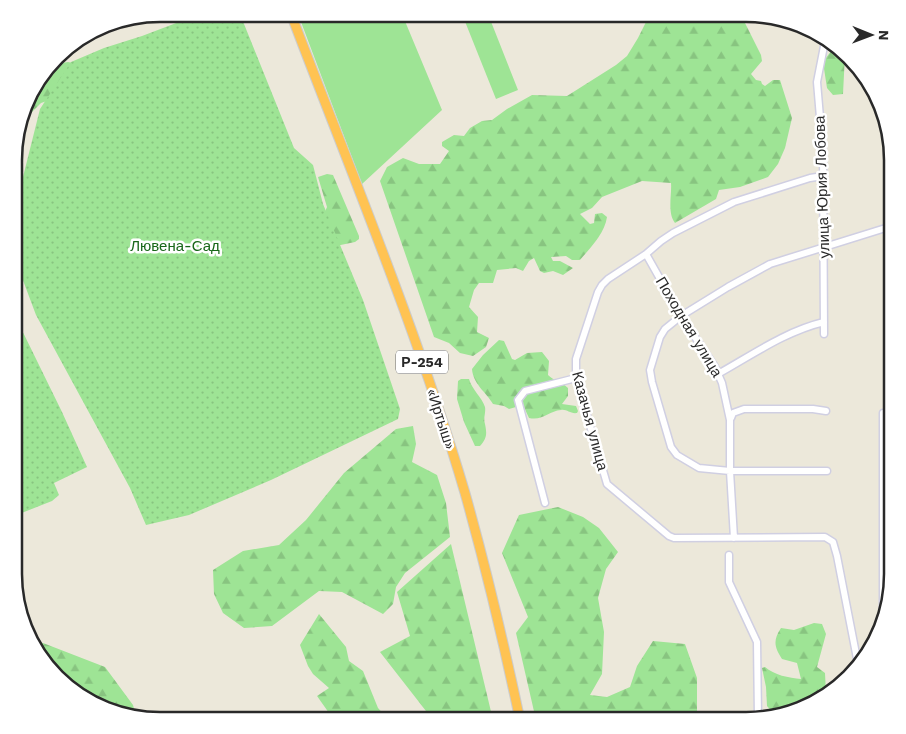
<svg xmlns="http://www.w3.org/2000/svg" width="906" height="734" font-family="'Work Sans',sans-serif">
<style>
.industrial{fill:url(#industrial-grid)}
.grass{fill:#9ee495}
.forest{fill:url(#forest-firs)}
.garden{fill:url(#garden-dots)}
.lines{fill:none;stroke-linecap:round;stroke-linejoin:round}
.minor-casing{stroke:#d0cfe2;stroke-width:9}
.highway-casing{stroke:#ccc;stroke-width:11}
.minor{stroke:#fff;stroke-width:6}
.highway{stroke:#ffc352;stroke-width:9}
.labels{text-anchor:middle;stroke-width:5;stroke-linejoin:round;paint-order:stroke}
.shield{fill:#fff;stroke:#696969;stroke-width:1}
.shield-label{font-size:14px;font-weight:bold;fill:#292929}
.street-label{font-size:15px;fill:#292929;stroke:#fff}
.park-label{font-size:15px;fill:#186719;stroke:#fff}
.rim{fill:none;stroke:#292929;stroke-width:2.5}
</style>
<defs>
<pattern id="industrial-grid" width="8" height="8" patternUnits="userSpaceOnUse" patternTransform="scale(1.25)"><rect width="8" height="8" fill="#dfdbe4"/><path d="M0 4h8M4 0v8" fill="none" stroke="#bfbcc4"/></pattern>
<pattern id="forest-firs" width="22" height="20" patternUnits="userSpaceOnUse" patternTransform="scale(1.25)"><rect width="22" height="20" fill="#9ee495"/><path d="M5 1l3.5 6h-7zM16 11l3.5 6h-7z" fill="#88c480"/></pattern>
<pattern id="garden-dots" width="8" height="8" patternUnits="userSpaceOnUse" patternTransform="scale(1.25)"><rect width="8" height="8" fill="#9ee495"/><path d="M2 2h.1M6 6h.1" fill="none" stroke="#88c480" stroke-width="1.8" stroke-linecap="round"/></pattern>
</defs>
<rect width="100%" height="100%" fill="#ece8da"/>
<!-- industrial -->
<path class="industrial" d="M892,234V318L886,264Z"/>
<!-- grass -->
<path class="grass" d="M298,14H402L442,110L362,184Z
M462,14H488L518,90L496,99Z"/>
<!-- forest -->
<path class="forest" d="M650,14L741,15L761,55L762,61L751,74L756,80L761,81L762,84L765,86L773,80H780L792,118L785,148L778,164L768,177L740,187L719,190L716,199L675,223C667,213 672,194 671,183L642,181L602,197L592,208L580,214L590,224L594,223L595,214L602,213L607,217C605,233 590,248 580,260H572L566,256L551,257L553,261H560L573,268L563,275L553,271L544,273L540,271L534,258L529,261L523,271L516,268L497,270L493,283H479L474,290L469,307L478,317L477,332L489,338L486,347L473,356L460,353L449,343L434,337L380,181L387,167L403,158L419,164H440L449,151L442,146V142L454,135L464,136L470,128L482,121L492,120L507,109L532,95L567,96L616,65L627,56L638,38Z
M834,47L845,54L843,94L833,95L827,88L823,62Z
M68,62L77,64L65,95L41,103L22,122C27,105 37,70 56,64C60,63 64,63 68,62Z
M327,174L333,175L359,236V239L355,242L331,247L321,221L327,207L318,177Z
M499,340L504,341L512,359L515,360L527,353L542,352L549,361L548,375C554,381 562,382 568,388V396L562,404L576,406L578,411L577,413C570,414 567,409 561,410C549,411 543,421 529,418L523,405L509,409L504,406L493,404C486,392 473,384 472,369L483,355Z
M461,379H469C472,390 482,397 485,407C486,413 483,418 485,424C487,434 487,438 480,446H475L464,422L457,399L458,381Z
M413,426L416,444L412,462L437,475L446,503L450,537L405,573L396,587L393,604L383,614L342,592L319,591L272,626L244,628L223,613L214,594L213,570L243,551L279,545L306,520L344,473L396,429Z
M558,507L583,517L599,528L618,552L606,569L598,598L604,632L602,674L590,695L607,697L630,687L637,666L653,641L685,644L697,678V711L688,720H575L572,716L562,720H536L516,633L528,617L502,553L519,515Z
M451,544L493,720H433L380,652L410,636L397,592Z
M319,614L346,647L349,661L363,671L378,708L389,720H337L329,713L317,696L329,688L313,674L308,666L300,645Z
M814,623L822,624L826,634L817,667L825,673L826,693L802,709L774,714L767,706L766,687L762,668L765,667C774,675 789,678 801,679L797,663L782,659C774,647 773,640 781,628L794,630Z
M43,643L105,667L133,705L136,716L104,709L57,678L33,645Z"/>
<!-- garden -->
<path class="garden" d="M200,14H240L294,148L313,165L323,204L363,300L400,409L398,419L271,480L189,515L146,525L130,488L36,315L15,259V209L40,109L71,62L104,48L142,36Z
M15,316L62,412L87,467L54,483L59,495L52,501L14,516Z"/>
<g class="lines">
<defs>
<path id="minor" d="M823,176L810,178L734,202L673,233L661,241L646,254L608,279L602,285L598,292L576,359V378L607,484L669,536L674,538L825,537L833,542L837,556L858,664
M646,254L681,316L715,367L722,383L730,420V471L734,538
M824,334L823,153L817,82L825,41
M718,374C752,355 786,331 824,322
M883,413V621
M731,418L733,413L744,409H813L826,411
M827,471H730L699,468L677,455L671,447L652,382L650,370L660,337L665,329L681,316L728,287L770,264L892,226
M545,503L518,400L525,391L576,378
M729,555V582L757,642L758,718"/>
<path id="highway" d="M291,14C351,172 417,330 465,493C486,568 504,644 520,720"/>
</defs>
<!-- minor casing -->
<use href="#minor" class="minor-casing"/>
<!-- highway casing -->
<use href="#highway" class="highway-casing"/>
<!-- minor -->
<use href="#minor" class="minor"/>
<!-- highway -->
<use href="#highway" class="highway"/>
</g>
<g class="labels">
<!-- shield labels -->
<rect class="shield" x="396" y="350.5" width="52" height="23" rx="4"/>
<g class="shield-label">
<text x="422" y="367">Р-254</text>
</g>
<!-- street labels -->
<g class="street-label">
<text transform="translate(822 187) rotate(-92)" y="5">улица Юрия Лобова</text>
<text transform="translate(689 327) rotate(59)" y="5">Походная улица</text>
<text transform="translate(441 419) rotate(72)" y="5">«Иртыш»</text>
<text transform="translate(590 421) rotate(75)" y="5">Казачья улица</text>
</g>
<!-- park labels -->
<g class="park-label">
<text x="175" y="251">Лювена-Сад</text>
</g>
</g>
<!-- crop -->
<path d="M0 0H906V734H0ZM160 22H746A138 138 0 0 1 884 160V574A138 138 0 0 1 746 712H160A138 138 0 0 1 22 574V160A138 138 0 0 1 160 22Z" fill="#fff" fill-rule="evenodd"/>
<path class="rim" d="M160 22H746A138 138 0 0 1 884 160V574A138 138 0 0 1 746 712H160A138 138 0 0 1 22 574V160A138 138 0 0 1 160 22Z"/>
<!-- north arrow -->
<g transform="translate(871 35) rotate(91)" stroke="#ffffff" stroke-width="4" paint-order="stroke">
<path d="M0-4L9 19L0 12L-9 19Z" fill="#292929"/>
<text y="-8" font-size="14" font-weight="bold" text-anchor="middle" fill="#292929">N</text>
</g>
</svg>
